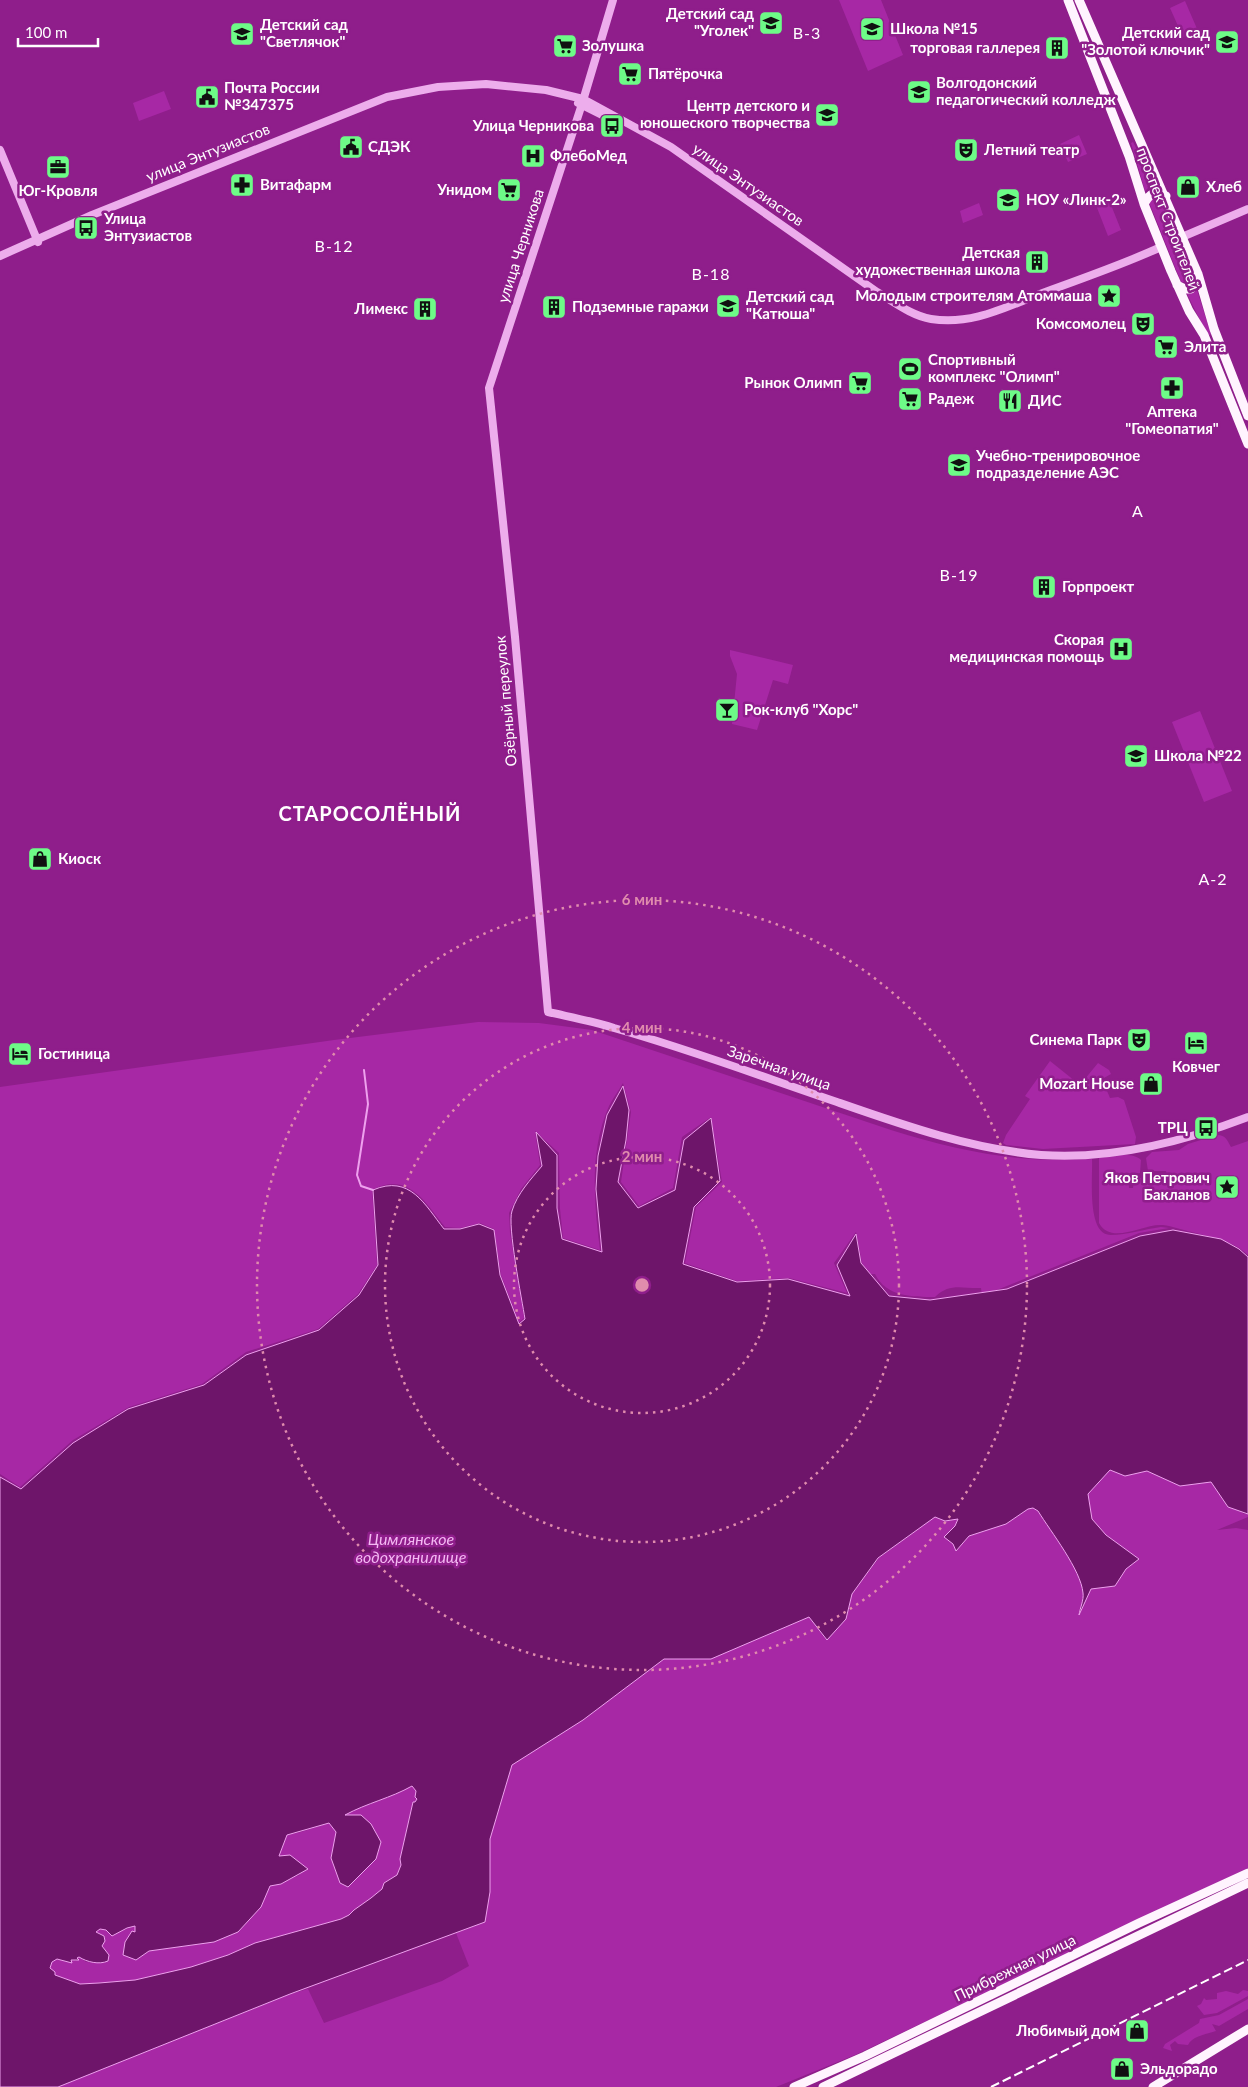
<svg xmlns="http://www.w3.org/2000/svg" width="1248" height="2087" font-family="Lato,sans-serif">
<style>
.green{fill:#a728a5}
.water{fill:#6e156a;stroke:#eea1ee;fill-rule:evenodd}
.lines{fill:none;stroke-linecap:round;stroke-linejoin:round}
.stream{stroke:#eea1ee;stroke-width:2}
.minor{stroke:#edadec;stroke-width:8}
.major{stroke:#fff4fe;stroke-width:9}
.rail{stroke:#fff;stroke-width:2;stroke-dasharray:9 4;stroke-linecap:butt}
.ring{fill:none;stroke:#e08cad;stroke-width:2.5;stroke-dasharray:2.5 5}
.labels{text-anchor:middle;stroke-width:5;stroke-linejoin:round;paint-order:stroke}
.poi-label{font-size:15px;font-weight:bold;fill:#fff;stroke:#8f1e8b;text-anchor:start}
.street-label{font-size:15px;fill:#fff;stroke:#8f1e8b}
.neighbourhood-label{font-size:16px;letter-spacing:1px;fill:#fff;stroke:#8f1e8b}
.water-label{font-size:16px;font-style:italic;fill:#f4b9f3;stroke:#8f1e8b}
.district-label{font-size:20px;font-weight:bold;letter-spacing:1px;fill:#fff;stroke:#8f1e8b}
.centre{fill:#e08cad;stroke:#8f1e8b;stroke-width:2.5}
.ring-label{font-size:15px;text-anchor:middle;font-weight:bold;fill:#e08cad;stroke:#8f1e8b;stroke-width:5;stroke-linejoin:round;paint-order:stroke}
</style>
<rect width="100%" height="100%" fill="#8f1e8b"/>
<!-- green -->
<path class="green" d="M839,0H881L903,55L868,71Z
M1185,1L1198,31L1183,37L1170,8Z
M164,91L171,109L139,121L133,103Z
M1079,135L1087,154L1068,162L1060,144Z
M1133,142L1156,187H1149L1145,191L1131,143Z
M1107,195L1121,230L1108,236L1094,200Z
M1151,197L1161,198L1193,277L1190,282H1181L1149,202Z
M979,203L983,215L963,223L960,211Z
M1196,287L1211,334L1208,336L1186,292Z
M730,650L793,665L788,684L773,680L757,730L732,724L737,674L730,656Z
M1200,711L1232,791L1204,802L1172,722Z
M478,1022L539,1023L592,1030L891,1130C959,1151 1020,1164 1092,1159C1093,1176 1086,1236 1111,1235C1127,1235 1145,1229 1161,1227L1169,1228L1139,1233L982,1296L981,1288C963,1289 950,1282 935,1297C913,1297 886,1297 875,1274H867L862,1263L856,1232L834,1263L847,1293L789,1278L737,1281L685,1263L696,1207L722,1182L711,1117L682,1137L673,1188L639,1206L621,1182L631,1112L623,1083C619,1090 613,1098 609,1106C589,1151 594,1203 600,1250L563,1238L560,1209L559,1153L535,1131L540,1165L521,1189L509,1213L510,1233L524,1318L519,1322L501,1275L494,1229L480,1223L460,1228L445,1227C425,1202 408,1171 372,1190L377,1265L358,1294L318,1329L246,1352L202,1384L129,1407L73,1440L20,1487L0,1474V1087L334,1040Z
M1050,1061L1080,1085L1098,1063L1109,1070L1111,1074L1102,1079L1110,1098L1118,1097L1124,1100L1136,1137L1135,1144L1043,1149L1006,1145L1003,1143L1006,1135L1030,1099L1025,1096Z
M1217,1135C1226,1135 1227,1140 1231,1147L1248,1141V1255C1232,1240 1213,1238 1192,1232C1183,1230 1172,1226 1163,1225C1143,1223 1112,1246 1099,1223V1158C1111,1157 1131,1151 1141,1160L1140,1173L1128,1176L1129,1188H1133L1134,1180L1138,1178L1155,1177L1159,1182L1167,1180L1166,1171H1148L1146,1158L1152,1152L1179,1150L1188,1144Z
M1110,1470L1125,1476L1147,1471L1180,1486L1211,1482L1218,1490L1222,1499L1244,1514H1248V1517L1217,1530L1236,1528L1248,1530V1868L855,2055L776,2087H58L290,1994L308,1989L324,2023L442,1981L469,1966L456,1933L485,1922L490,1892V1839L511,1765L583,1720L664,1659H711L809,1617L826,1640L846,1619L852,1594L879,1558L935,1517L945,1521L958,1518L955,1526L969,1536L1006,1524L1028,1509L1033,1508L1038,1511C1051,1531 1082,1571 1083,1593C1084,1600 1081,1606 1080,1612L1091,1589L1115,1586L1126,1569L1139,1559L1106,1535L1092,1519L1087,1494Z
M412,1786C416,1791 419,1796 415,1802H413L400,1859L401,1865L397,1875L384,1883L382,1889L371,1898L354,1910L349,1915L341,1919L255,1943L228,1955L191,1967L135,1980L80,1984L59,1977L54,1975L50,1968L52,1962L57,1959L71,1962L70,1960L76,1961L79,1957L86,1962L104,1963L105,1950L102,1946L103,1940L101,1934L96,1932L100,1929L116,1933L135,1926V1932L132,1931L125,1942L136,1960L149,1951L214,1942L238,1932L261,1907L270,1886L300,1875L279,1857L287,1835L301,1832L329,1823L336,1832L331,1858L348,1887L376,1859L344,1815C366,1804 391,1798 412,1786Z
M1243,1990L1248,1991V1996L1217,2013L1204,2015L1197,2006L1201,2004L1204,1998L1206,2000L1217,1999V1993L1226,1991L1238,1994Z
M1248,1999V2009L1219,2026L1212,2024L1216,2031C1207,2034 1192,2036 1188,2045L1178,2044L1175,2041L1170,2045L1172,2051L1163,2048L1165,2044L1199,2023L1200,2019L1219,2015Z"/>
<!-- water -->
<path class="water" d="M623,1086L629,1110L626,1140L618,1182L638,1208L675,1190L684,1140L711,1118L720,1181L694,1207L683,1264L737,1282L788,1279L850,1296L837,1265L856,1234L861,1263L889,1296L930,1300L1007,1289L1140,1236L1173,1230L1221,1239L1239,1249L1248,1257V1514L1228,1507L1211,1482L1180,1486L1147,1471L1125,1476L1110,1470L1088,1494L1092,1519L1106,1535L1139,1559L1126,1569L1115,1586L1091,1589L1079,1615C1080,1608 1084,1600 1083,1593C1081,1570 1051,1532 1038,1511L1033,1508L1028,1509L1006,1524L969,1536L956,1551L953,1544L944,1537L955,1526L958,1519L945,1521L935,1517L878,1558L852,1594L846,1619L827,1640L809,1617L711,1659H664L583,1720L512,1765L490,1839V1892L485,1922L290,1994L58,2087H0V1477L21,1489L73,1443L128,1409L204,1385L246,1355L319,1330L359,1295L378,1265L373,1190C410,1174 425,1205 444,1229H460L479,1224L494,1230L500,1275L519,1324L525,1319C522,1300 507,1225 512,1211C517,1194 531,1179 542,1166L536,1132L557,1155V1208L562,1239L602,1252L596,1189L598,1156L607,1115ZM412,1786L416,1791L415,1797L417,1799L415,1802H413L400,1859L401,1865L397,1875L384,1883L382,1889L371,1898L354,1910L349,1915L341,1919L255,1943L228,1955L191,1967L135,1980L99,1983L80,1984L55,1975V1972L50,1968L52,1962L57,1959L72,1963L71,1960H79L77,1958L79,1957C87,1962 99,1965 108,1961L109,1955L102,1946L105,1941L104,1936L96,1932L100,1929L106,1930L112,1936L127,1928L135,1926V1932L132,1931L125,1942L123,1955L136,1960L149,1951L214,1942L238,1932L261,1907L270,1886L281,1884L308,1869L290,1855L279,1856L287,1835L329,1823L336,1832L331,1858L340,1883L348,1887L376,1859L381,1842L371,1824L361,1815H345C367,1803 391,1798 412,1786Z"/>
<g class="lines">
<!-- stream -->
<path class="stream" d="M364,1070L368,1104L357,1175L361,1186L373,1190"/>
<!-- minor -->
<path class="minor" d="M613,0L582,104L489,388L515,637L548,1012C570,1017 593,1021 614,1028C689,1049 763,1077 837,1102C903,1125 971,1149 1041,1155C1112,1160 1183,1142 1248,1117
M578,103L608,118
M0,150L38,242
M1182,237L1248,209
M0,256L92,215L387,97L438,87L486,84L546,90L583,99L671,147L877,292C894,302 912,316 931,319C974,326 1009,305 1048,291C1086,277 1124,264 1161,247"/>
<!-- major -->
<path class="major" d="M1068,0L1129,156L1144,204L1171,271L1189,311L1204,335L1248,444
M1079,0L1198,274L1214,329L1248,416
M1144,204C1150,193 1154,191 1166,196
M1177,285L1185,289H1191L1195,284L1198,274
M794,2087L865,2056L1139,1923L1248,1873
M823,2087L1248,1883
M1153,2087L1248,2029"/>
<!-- rail -->
<path class="rail" d="M991,2087L1248,1960"/>
</g>
<!-- distance rings -->
<g class="ring">
<circle cx="642" cy="1285" r="128"/>
<circle cx="642" cy="1285" r="257"/>
<circle cx="642" cy="1285" r="385"/>
</g>
<!-- icons -->
<defs>
<symbol id="school-square" viewBox="-11 -11 22 22"><rect x="-9" y="-9" width="18" height="18" rx="4" fill="#6dfb87" stroke="#8f1e8b"/><path d="M0-5L7-2L0 1L-7-2ZM-4 1L0 2.5L4 1V4Q0 6-4 4Z" fill="#111"/></symbol>
<symbol id="supermarket-square" viewBox="-11 -11 22 22"><rect x="-9" y="-9" width="18" height="18" rx="4" fill="#6dfb87" stroke="#8f1e8b"/><path d="M-6-5.5h2.5l.6 2H6L4.5 2H-2.5L-4.4-4H-6ZM-1.5 3.2a1.3 1.3 0 1 0 .1 0ZM3 3.2a1.3 1.3 0 1 0 .1 0Z" fill="#111"/></symbol>
<symbol id="building-square" viewBox="-11 -11 22 22"><rect x="-9" y="-9" width="18" height="18" rx="4" fill="#6dfb87" stroke="#8f1e8b"/><path d="M-4-6H4V6H1V3H-1V6H-4ZM-2.5-4.3h1.7v1.8h-1.7ZM.8-4.3h1.7v1.8H.8ZM-2.5-1h1.7V.8h-1.7ZM.8-1h1.7V.8H.8Z" fill="#111"/></symbol>
<symbol id="university-square" viewBox="-11 -11 22 22"><rect x="-9" y="-9" width="18" height="18" rx="4" fill="#6dfb87" stroke="#8f1e8b"/><path d="M0-5L7-2L0 1L-7-2ZM-4 1L0 2.5L4 1V4Q0 6-4 4Z" fill="#111"/></symbol>
<symbol id="civic-square" viewBox="-11 -11 22 22"><rect x="-9" y="-9" width="18" height="18" rx="4" fill="#6dfb87" stroke="#8f1e8b"/><path d="M-.6-6.5H3V-4.5H.6V-3L4-1V1h2V6H-6V1h2V-1L-.6-3ZM-1.2 2.5V6h2.4V2.5Z" fill="#111"/></symbol>
<symbol id="bus-square" viewBox="-11 -11 22 22"><rect x="-9" y="-9" width="18" height="18" rx="4" fill="#6dfb87" stroke="#8f1e8b"/><path d="M-5-6H5V4H4V6H2V4H-2V6H-4V4H-5ZM-3.5-4V0h7V-4ZM-3.5 1.2v1.5H-2V1.2ZM2 1.2v1.5H3.5V1.2Z" fill="#111"/></symbol>
<symbol id="theatre-square" viewBox="-11 -11 22 22"><rect x="-9" y="-9" width="18" height="18" rx="4" fill="#6dfb87" stroke="#8f1e8b"/><path d="M-5-5.5Q0-4 5-5.5V0Q5 5 0 6Q-5 5-5 0ZM-3.3-2.5H-1v1.5H-3.3ZM1-2.5H3.3v1.5H1ZM-2.8 1Q0 5.5 2.8 1Z" fill="#111"/></symbol>
<symbol id="hospital-square" viewBox="-11 -11 22 22"><rect x="-9" y="-9" width="18" height="18" rx="4" fill="#6dfb87" stroke="#8f1e8b"/><path d="M-5-5h3v3.5h4V-5h3V5h-3V1.5h-4V5h-3Z" fill="#111"/></symbol>
<symbol id="office-square" viewBox="-11 -11 22 22"><rect x="-9" y="-9" width="18" height="18" rx="4" fill="#6dfb87" stroke="#8f1e8b"/><path d="M-6-3h4V-5.5h4V-3h4V5H-6ZM-1-4.5V-3h2v-1.5ZM-6 0V1H6V0Z" fill="#111"/></symbol>
<symbol id="pharmacy-square" viewBox="-11 -11 22 22"><rect x="-9" y="-9" width="18" height="18" rx="4" fill="#6dfb87" stroke="#8f1e8b"/><path d="M-2-6h4v4h4v4h-4v4h-4v-4h-4v-4h4Z" fill="#111"/></symbol>
<symbol id="shop-square" viewBox="-11 -11 22 22"><rect x="-9" y="-9" width="18" height="18" rx="4" fill="#6dfb87" stroke="#8f1e8b"/><path d="M-5-2.5h2.3a2.7 3.5 0 0 1 5.4 0H5L5.5 6h-11ZM-1.5-2.5h3a1.5 2.3 0 0 0-3 0Z" fill="#111"/></symbol>
<symbol id="sight-square" viewBox="-11 -11 22 22"><rect x="-9" y="-9" width="18" height="18" rx="4" fill="#6dfb87" stroke="#8f1e8b"/><path d="M0-6L1.8-2.2L6-1.7L2.9 1.2L3.7 5.4L0 3.3L-3.7 5.4L-2.9 1.2L-6-1.7L-1.8-2.2Z" fill="#111"/></symbol>
<symbol id="stadium-square" viewBox="-11 -11 22 22"><rect x="-9" y="-9" width="18" height="18" rx="4" fill="#6dfb87" stroke="#8f1e8b"/><path d="M0-5a6.5 5 0 1 0 0 10a6.5 5 0 1 0 0-10ZM-3.5-1.8h7v3.6h-7Z" fill="#111"/></symbol>
<symbol id="restaurant-square" viewBox="-11 -11 22 22"><rect x="-9" y="-9" width="18" height="18" rx="4" fill="#6dfb87" stroke="#8f1e8b"/><path d="M-5-6h1v4h1v-4h1v4h1v-4h1v5L-1.5 .5V6h-2V.5L-5-1ZM5-6V6H3V1.5H1.5Q1.5-4 5-6Z" fill="#111"/></symbol>
<symbol id="bar-square" viewBox="-11 -11 22 22"><rect x="-9" y="-9" width="18" height="18" rx="4" fill="#6dfb87" stroke="#8f1e8b"/><path d="M-6-5H6L.8 .8V4.5H3.5V6h-7V4.5H-.8V.8Z" fill="#111"/></symbol>
<symbol id="hotel-square" viewBox="-11 -11 22 22"><rect x="-9" y="-9" width="18" height="18" rx="4" fill="#6dfb87" stroke="#8f1e8b"/><path d="M-6-4.5h1.5V1H6V5H4.5V3h-9V5H-6ZM-4 0a1.8 1.8 0 1 1 3.6 0ZM.5 0V-2.5h3Q6-2.5 6 0Z" fill="#111"/></symbol>
</defs>
<g fill-rule="evenodd">
<use href="#school-square" x="757" y="9" width="28" height="28"/>
<use href="#school-square" x="858" y="15" width="28" height="28"/>
<use href="#school-square" x="228" y="20" width="28" height="28"/>
<use href="#school-square" x="1213" y="28" width="28" height="28"/>
<use href="#supermarket-square" x="551" y="32" width="28" height="28"/>
<use href="#building-square" x="1043" y="34" width="28" height="28"/>
<use href="#supermarket-square" x="616" y="60" width="28" height="28"/>
<use href="#university-square" x="905" y="78" width="28" height="28"/>
<use href="#civic-square" x="193" y="83" width="28" height="28"/>
<use href="#school-square" x="813" y="101" width="28" height="28"/>
<use href="#bus-square" x="598" y="112" width="28" height="28"/>
<use href="#civic-square" x="337" y="133" width="28" height="28"/>
<use href="#theatre-square" x="952" y="136" width="28" height="28"/>
<use href="#hospital-square" x="519" y="142" width="28" height="28"/>
<use href="#office-square" x="44" y="153" width="28" height="28"/>
<use href="#pharmacy-square" x="228" y="171" width="28" height="28"/>
<use href="#shop-square" x="1174" y="173" width="28" height="28"/>
<use href="#supermarket-square" x="495" y="176" width="28" height="28"/>
<use href="#university-square" x="994" y="186" width="28" height="28"/>
<use href="#bus-square" x="72" y="214" width="28" height="28"/>
<use href="#building-square" x="1023" y="248" width="28" height="28"/>
<use href="#sight-square" x="1095" y="282" width="28" height="28"/>
<use href="#school-square" x="714" y="292" width="28" height="28"/>
<use href="#building-square" x="540" y="293" width="28" height="28"/>
<use href="#building-square" x="411" y="295" width="28" height="28"/>
<use href="#theatre-square" x="1129" y="310" width="28" height="28"/>
<use href="#supermarket-square" x="1152" y="333" width="28" height="28"/>
<use href="#stadium-square" x="896" y="355" width="28" height="28"/>
<use href="#supermarket-square" x="846" y="369" width="28" height="28"/>
<use href="#pharmacy-square" x="1158" y="374" width="28" height="28"/>
<use href="#supermarket-square" x="896" y="385" width="28" height="28"/>
<use href="#restaurant-square" x="996" y="387" width="28" height="28"/>
<use href="#university-square" x="945" y="451" width="28" height="28"/>
<use href="#building-square" x="1030" y="573" width="28" height="28"/>
<use href="#hospital-square" x="1107" y="635" width="28" height="28"/>
<use href="#bar-square" x="713" y="696" width="28" height="28"/>
<use href="#school-square" x="1122" y="742" width="28" height="28"/>
<use href="#shop-square" x="26" y="845" width="28" height="28"/>
<use href="#theatre-square" x="1125" y="1026" width="28" height="28"/>
<use href="#hotel-square" x="1182" y="1029" width="28" height="28"/>
<use href="#hotel-square" x="6" y="1040" width="28" height="28"/>
<use href="#shop-square" x="1137" y="1070" width="28" height="28"/>
<use href="#bus-square" x="1192" y="1114" width="28" height="28"/>
<use href="#sight-square" x="1213" y="1173" width="28" height="28"/>
<use href="#shop-square" x="1123" y="2017" width="28" height="28"/>
<use href="#shop-square" x="1108" y="2055" width="28" height="28"/>
</g>
<g class="labels">
<!-- poi labels -->
<g class="poi-label">
<text x="754" y="19" text-anchor="end">Детский сад<tspan x="754" dy="17">"Уголек"</tspan></text>
<text x="260" y="30">Детский сад<tspan x="260" dy="17">"Светлячок"</tspan></text>
<text x="890" y="34">Школа №15</text>
<text x="1210" y="38" text-anchor="end">Детский сад<tspan x="1210" dy="17">"Золотой ключик"</tspan></text>
<text x="582" y="51">Золушка</text>
<text x="1040" y="53" text-anchor="end">торговая галлерея</text>
<text x="648" y="79">Пятёрочка</text>
<text x="936" y="88">Волгодонский<tspan x="936" dy="17">педагогический колледж</tspan></text>
<text x="224" y="93">Почта России<tspan x="224" dy="17">№347375</tspan></text>
<text x="810" y="111" text-anchor="end">Центр детского и<tspan x="810" dy="17">юношеского творчества</tspan></text>
<text x="594" y="131" text-anchor="end">Улица Черникова</text>
<text x="368" y="152">СДЭК</text>
<text x="984" y="155">Летний театр</text>
<text x="550" y="161">ФлебоМед</text>
<text x="260" y="190">Витафарм</text>
<text x="1206" y="192">Хлеб</text>
<text x="492" y="195" text-anchor="end">Унидом</text>
<text x="58" y="196" text-anchor="middle">Юг-Кровля</text>
<text x="1026" y="205">НОУ «Линк-2»</text>
<text x="104" y="224">Улица<tspan x="104" dy="17">Энтузиастов</tspan></text>
<text x="1020" y="258" text-anchor="end">Детская<tspan x="1020" dy="17">художественная школа</tspan></text>
<text x="1092" y="301" text-anchor="end">Молодым строителям Атоммаша</text>
<text x="746" y="302">Детский сад<tspan x="746" dy="17">"Катюша"</tspan></text>
<text x="572" y="312">Подземные гаражи</text>
<text x="408" y="314" text-anchor="end">Лимекс</text>
<text x="1126" y="329" text-anchor="end">Комсомолец</text>
<text x="1184" y="352">Элита</text>
<text x="928" y="365">Спортивный<tspan x="928" dy="17">комплекс "Олимп"</tspan></text>
<text x="842" y="388" text-anchor="end">Рынок Олимп</text>
<text x="928" y="404">Радеж</text>
<text x="1028" y="406">ДИС</text>
<text x="1172" y="417" text-anchor="middle">Аптека<tspan x="1172" dy="17">"Гомеопатия"</tspan></text>
<text x="976" y="461">Учебно-тренировочное<tspan x="976" dy="17">подразделение АЭС</tspan></text>
<text x="1062" y="592">Горпроект</text>
<text x="1104" y="645" text-anchor="end">Скорая<tspan x="1104" dy="17">медицинская помощь</tspan></text>
<text x="744" y="715">Рок-клуб "Хорс"</text>
<text x="1154" y="761">Школа №22</text>
<text x="58" y="864">Киоск</text>
<text x="1122" y="1045" text-anchor="end">Синема Парк</text>
<text x="38" y="1059">Гостиница</text>
<text x="1196" y="1072" text-anchor="middle">Ковчег</text>
<text x="1134" y="1089" text-anchor="end">Mozart House</text>
<text x="1188" y="1133" text-anchor="end">ТРЦ</text>
<text x="1210" y="1183" text-anchor="end">Яков Петрович<tspan x="1210" dy="17">Бакланов</tspan></text>
<text x="1120" y="2036" text-anchor="end">Любимый дом</text>
<text x="1140" y="2074">Эльдорадо</text>
</g>
<!-- street labels -->
<g class="street-label">
<text transform="translate(208 153) rotate(-22)" y="5">улица Энтузиастов</text>
<text transform="translate(748 185) rotate(35)" y="5">улица Энтузиастов</text>
<text transform="translate(1168 219) rotate(69)" y="5">проспект Строителей</text>
<text transform="translate(521 246) rotate(-72)" y="5">улица Черникова</text>
<text transform="translate(506 701) rotate(-95)" y="5">Озёрный переулок</text>
<text transform="translate(779 1068) rotate(19)" y="5">Заречная улица</text>
<text transform="translate(1015 1968) rotate(-26)" y="5">Прибрежная улица</text>
</g>
<!-- neighbourhood labels -->
<g class="neighbourhood-label">
<text x="807" y="39">В-3</text>
<text x="334" y="252">В-12</text>
<text x="711" y="280">В-18</text>
<text x="1138" y="517">А</text>
<text x="959" y="581">В-19</text>
<text x="1213" y="885">А-2</text>
</g>
<!-- water labels -->
<g class="water-label">
<text x="411" y="1545">Цимлянское<tspan x="411" dy="18">водохранилище</tspan></text>
</g>
<!-- district labels -->
<g class="district-label">
<text x="370" y="821">СТАРОCОЛЁНЫЙ</text>
</g>
</g>
<circle cx="642" cy="1285" r="8" class="centre"/>
<g class="ring-label">
<text x="642" y="905">6 мин</text>
<text x="642" y="1033">4 мин</text>
<text x="642" y="1162">2 мин</text>
</g>
<!-- scale -->
<path d="M18 38v8h80v-8" fill="none" stroke="#ffffff" stroke-width="2.5"/>
<text x="25" y="38" font-size="15" fill="#ffffff" stroke="#8f1e8b" stroke-width="4" paint-order="stroke">100 m</text>
</svg>
